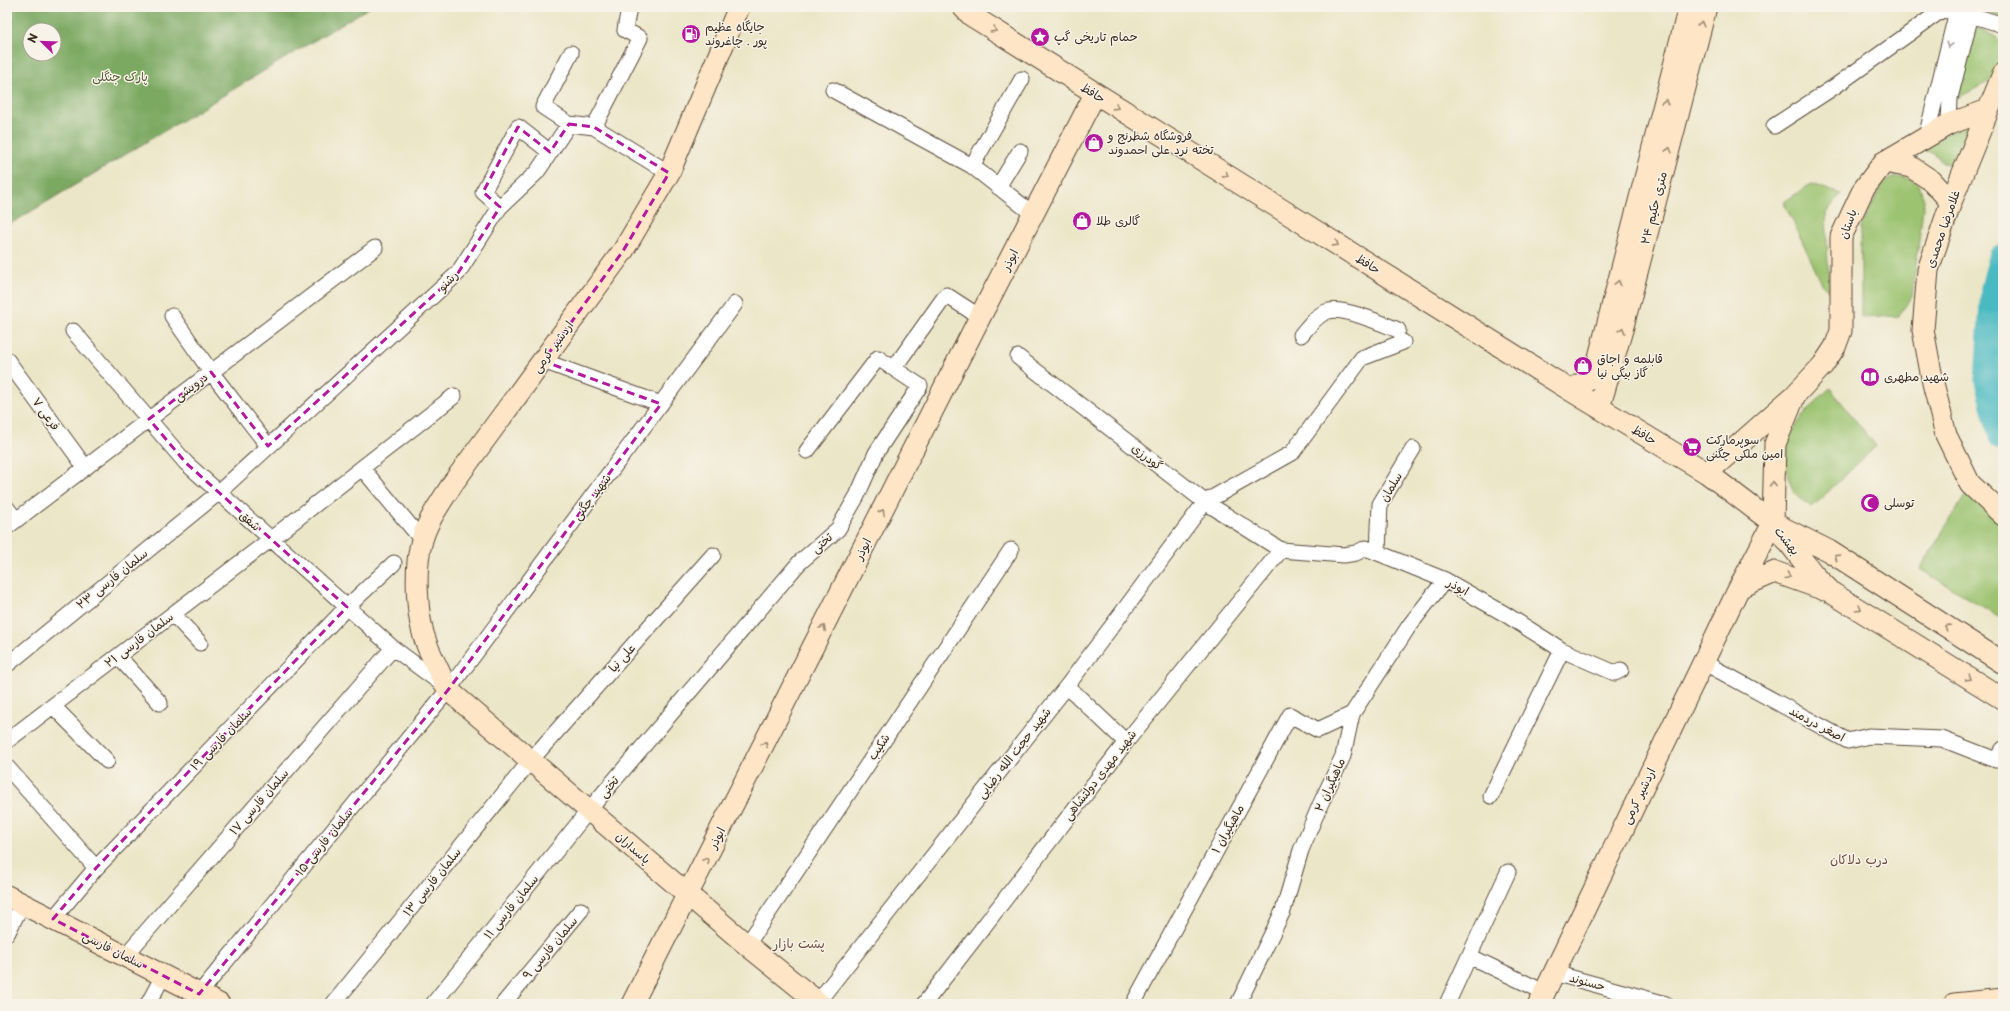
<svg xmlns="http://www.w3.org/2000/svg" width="2010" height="1011" font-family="'Playpen Sans','Playpen Sans Arabic',sans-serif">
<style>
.green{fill:#9bc36f;stroke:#6b7646}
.forest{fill:#7ca962;stroke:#5c6a40;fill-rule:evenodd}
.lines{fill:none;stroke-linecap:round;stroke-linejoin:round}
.river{stroke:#4ab9c2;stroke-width:29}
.street-casing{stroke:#564638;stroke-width:17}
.secondary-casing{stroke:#564638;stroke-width:23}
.street{stroke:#fff;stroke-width:15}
.secondary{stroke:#fde5c5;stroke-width:21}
.oneway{stroke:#9c8872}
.oneway2{stroke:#a79f9a}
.marked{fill:none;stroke:#b5179e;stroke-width:3;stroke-dasharray:8 5;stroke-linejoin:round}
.labels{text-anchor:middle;stroke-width:3;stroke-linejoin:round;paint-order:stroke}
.poi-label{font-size:12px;fill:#3b2a1e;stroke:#f7f3e8;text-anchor:start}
.park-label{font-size:12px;fill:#585836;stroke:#f7f3e8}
.street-label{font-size:12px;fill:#3b2a1e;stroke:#f7f3e8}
.neighbourhood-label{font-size:13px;fill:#724e41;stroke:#f7f3e8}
</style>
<rect width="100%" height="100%" fill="#f7f3e8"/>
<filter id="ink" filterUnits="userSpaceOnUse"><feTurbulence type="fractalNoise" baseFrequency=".025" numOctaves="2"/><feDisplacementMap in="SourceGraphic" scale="8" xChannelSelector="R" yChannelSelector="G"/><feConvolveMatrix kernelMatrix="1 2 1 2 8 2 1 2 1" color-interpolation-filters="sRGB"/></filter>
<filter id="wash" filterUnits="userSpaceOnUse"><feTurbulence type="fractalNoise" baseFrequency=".012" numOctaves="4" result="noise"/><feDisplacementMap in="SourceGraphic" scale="16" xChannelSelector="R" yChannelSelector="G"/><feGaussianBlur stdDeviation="0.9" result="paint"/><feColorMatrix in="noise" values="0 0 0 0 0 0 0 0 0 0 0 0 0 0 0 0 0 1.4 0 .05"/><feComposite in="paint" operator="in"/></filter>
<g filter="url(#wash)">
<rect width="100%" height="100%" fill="#ece6c8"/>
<!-- green -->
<path class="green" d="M1980,7H2003V18L1979,9Z
M1977,27L2003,41V56L1992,80L1957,98Z
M1964,125L1967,135L1957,165L1943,163L1934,153L1918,149Z
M1894,177L1909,178L1919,184L1924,200L1912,297L1898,316L1861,318V227L1882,185Z
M1811,184L1841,194L1826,213L1829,292L1822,284L1784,202Z
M1830,388L1876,446L1812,507C1795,496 1791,491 1787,471C1781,434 1806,411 1830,388Z
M1968,491L2003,526V619L1920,569Z"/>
<!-- forest -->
<path class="forest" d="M7,7H370L7,226ZM30,30H54V54H30Z"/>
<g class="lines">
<!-- river -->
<path class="river" d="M2003,258L1995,288L1989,381L2003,436"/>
</g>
</g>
<g filter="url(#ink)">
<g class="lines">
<defs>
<path id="street" d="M1971,15L2003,25
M833,90L972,166L1033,214
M569,124L543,107L571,53
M1949,124L1950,98L1973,7
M1774,126L1834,87L1942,10L1957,12
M594,127L640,38L625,30L629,7
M1926,137L1958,7
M972,166L1022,79
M998,187L1020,151
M500,207L483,192L518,127L550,152
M172,316L211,372L268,446
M73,331L186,463L393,648L446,687
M1301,335C1308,327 1318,313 1329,311C1344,307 1383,324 1398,330
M1018,357L1205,502L1281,550L1344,555L1356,553L1366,548L1445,580L1505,614L1562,650L1615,673L1621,670
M7,360L85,467
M543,361L661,404
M894,368L946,295L980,317
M362,468L422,540
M7,508L16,520
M7,527L375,248
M1378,552L1380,504L1413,449
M173,614L200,643
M118,656L160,703
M1703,662L1848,741L1869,736L1942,739L1996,760L2003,749
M7,665L218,493L458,273L500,207L537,172L569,124L594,127L669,173
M1067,686L1126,742
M53,706L107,761
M7,741L271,539L454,396
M7,767L96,868
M1491,796L1562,650
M53,919L96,868L347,607L394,563
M7,934L22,904
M747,945L1011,550
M125,956L393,648
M1469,956L1544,992
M1554,973L1666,1004
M199,994L448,690L735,304
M148,1004L163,976
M333,1004L531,760L713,555
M433,1004L589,810L799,563L838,529L857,496L876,453L920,386L878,358L807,451
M503,1004L581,910
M816,1004L1067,686L1205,502L1292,453L1362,358L1403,342
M924,1004L1126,742L1281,550
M1133,1004L1290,715L1318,730L1352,714
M1238,1004L1283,911L1301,850L1320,805L1343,756L1352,714L1409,626L1445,580
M1447,1004L1508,872"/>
<path id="secondary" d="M739,7L669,173L623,251L453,483C442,501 428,519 422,540C414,567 416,618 427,645C433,660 441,675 448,690L747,945L820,1004
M963,7L972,16L1570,390L1707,473L1773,523L1829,551L2003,663
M2003,74L1951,202L1928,270L1923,330L1933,383L1946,435L1970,484L2003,515
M1884,162L1911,167L1932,181L1951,202
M1570,390L1588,380L1597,365L1689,7
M1599,408L1622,330L1706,7
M1707,473L1795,395L1823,365L1835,347L1841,331V237L1863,190L1884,162L1949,124L1988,110
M1776,526L1814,575L1832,593L2003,699
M1739,588L1775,572L1825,590
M7,896L219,1004
M632,1004L980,317L1095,94
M1539,1004L1739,588L1773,523L1775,444L1795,395
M1954,1004L2003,999"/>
</defs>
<!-- street casing -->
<use href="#street" class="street-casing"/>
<!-- secondary casing -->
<use href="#secondary" class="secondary-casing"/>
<!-- street -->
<use href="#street" class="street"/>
<!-- secondary -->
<use href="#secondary" class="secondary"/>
</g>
<!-- one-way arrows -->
<defs><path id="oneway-chevron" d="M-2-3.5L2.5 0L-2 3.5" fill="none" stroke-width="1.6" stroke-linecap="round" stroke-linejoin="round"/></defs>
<g class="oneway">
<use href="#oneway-chevron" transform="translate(1701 24) rotate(-76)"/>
<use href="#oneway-chevron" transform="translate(994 30) rotate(32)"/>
<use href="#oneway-chevron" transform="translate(1665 102) rotate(-76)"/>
<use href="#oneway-chevron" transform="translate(1116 107) rotate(32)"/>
<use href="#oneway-chevron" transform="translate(1669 150) rotate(-76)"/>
<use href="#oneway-chevron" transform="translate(1226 175) rotate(32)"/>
<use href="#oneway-chevron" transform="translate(1336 244) rotate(32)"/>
<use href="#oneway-chevron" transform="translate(1618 283) rotate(-76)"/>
<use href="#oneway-chevron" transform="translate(1622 330) rotate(-74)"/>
<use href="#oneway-chevron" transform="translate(1773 484) rotate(-89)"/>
<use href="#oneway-chevron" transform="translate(882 512) rotate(-63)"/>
<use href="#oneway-chevron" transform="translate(1837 557) rotate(-147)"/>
<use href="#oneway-chevron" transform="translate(1788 576) rotate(19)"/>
<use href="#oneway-chevron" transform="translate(1859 609) rotate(31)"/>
<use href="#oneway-chevron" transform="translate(1947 627) rotate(-147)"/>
<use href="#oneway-chevron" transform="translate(823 628) rotate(-63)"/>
<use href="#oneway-chevron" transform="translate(1969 678) rotate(32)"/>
<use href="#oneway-chevron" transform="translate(765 744) rotate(-63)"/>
<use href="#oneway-chevron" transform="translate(706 860) rotate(-63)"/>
</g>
<use class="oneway2" href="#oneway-chevron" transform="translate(1949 45) rotate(104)"/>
</g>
<!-- marked area -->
<path class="marked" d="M569,124L594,127L669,173L623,251L543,361L661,404L448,690L199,994L53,919L96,868L347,607L186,463L149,419L211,372L268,446L458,273L500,207L483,192L518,127L550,152Z"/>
<!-- icons -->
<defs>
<symbol id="fuel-disc" viewBox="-11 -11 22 22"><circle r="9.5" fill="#b5179e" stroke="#f7f3e8"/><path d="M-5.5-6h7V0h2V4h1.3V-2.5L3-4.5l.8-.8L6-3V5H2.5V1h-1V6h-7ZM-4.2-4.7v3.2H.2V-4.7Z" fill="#fff"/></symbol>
<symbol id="sight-disc" viewBox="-11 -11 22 22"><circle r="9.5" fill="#b5179e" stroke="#f7f3e8"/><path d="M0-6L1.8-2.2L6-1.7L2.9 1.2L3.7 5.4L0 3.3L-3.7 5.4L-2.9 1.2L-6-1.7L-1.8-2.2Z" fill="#fff"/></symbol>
<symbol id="shop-disc" viewBox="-11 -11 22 22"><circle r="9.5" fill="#b5179e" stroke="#f7f3e8"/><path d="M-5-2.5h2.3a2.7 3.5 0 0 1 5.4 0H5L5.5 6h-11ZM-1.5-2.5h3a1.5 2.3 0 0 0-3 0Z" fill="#fff"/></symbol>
<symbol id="library-disc" viewBox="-11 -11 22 22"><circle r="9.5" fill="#b5179e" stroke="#f7f3e8"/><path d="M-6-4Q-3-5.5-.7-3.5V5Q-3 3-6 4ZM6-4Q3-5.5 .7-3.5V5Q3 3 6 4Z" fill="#fff"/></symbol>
<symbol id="supermarket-disc" viewBox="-11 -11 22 22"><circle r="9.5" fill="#b5179e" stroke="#f7f3e8"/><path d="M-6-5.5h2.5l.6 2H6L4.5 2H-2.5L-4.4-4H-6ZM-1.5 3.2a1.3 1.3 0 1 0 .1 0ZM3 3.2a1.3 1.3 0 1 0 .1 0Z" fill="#fff"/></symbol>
<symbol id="mosque-disc" viewBox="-11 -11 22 22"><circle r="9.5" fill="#b5179e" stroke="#f7f3e8"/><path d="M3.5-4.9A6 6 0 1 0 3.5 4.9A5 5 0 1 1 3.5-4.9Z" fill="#fff"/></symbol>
</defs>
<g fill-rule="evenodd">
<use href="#fuel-disc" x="680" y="23" width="22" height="22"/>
<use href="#sight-disc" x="1029" y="26" width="22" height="22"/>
<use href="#shop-disc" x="1083" y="132" width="22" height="22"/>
<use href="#shop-disc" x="1071" y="210" width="22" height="22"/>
<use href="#shop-disc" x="1572" y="355" width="22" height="22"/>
<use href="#library-disc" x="1859" y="366" width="22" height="22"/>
<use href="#supermarket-disc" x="1681" y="436" width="22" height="22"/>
<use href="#mosque-disc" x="1859" y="492" width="22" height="22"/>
</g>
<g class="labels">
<!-- poi labels -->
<g class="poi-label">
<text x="705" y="31">جایگاه عظیم<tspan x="705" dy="14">پور . چاغروند</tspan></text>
<text x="1054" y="41">حمام تاریخی گپ</text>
<text x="1108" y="140">فروشگاه شطرنج و<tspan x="1108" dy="14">تخته نرد علی احمدوند</tspan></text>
<text x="1096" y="225">گالری طلا</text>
<text x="1597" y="363">قابلمه و اجاق<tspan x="1597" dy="14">گاز بیگی نیا</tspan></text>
<text x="1884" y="381">شهید مطهری</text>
<text x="1706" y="444">سوپرمارکت<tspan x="1706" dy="14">امین ملکی چگنی</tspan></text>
<text x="1884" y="507">توسلی</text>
</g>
<!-- park labels -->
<g class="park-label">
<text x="120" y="81">پارک جنگلی</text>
</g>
<!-- street labels -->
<g class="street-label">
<text transform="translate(1093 93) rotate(32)" y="4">حافظ</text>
<text transform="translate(1654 208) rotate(-76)" y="4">۲۴ متری حکیم</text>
<text transform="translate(1848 224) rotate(-70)" y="4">باستان</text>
<text transform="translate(1943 229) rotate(-71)" y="4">غلامرضا محمدی</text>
<text transform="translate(1010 260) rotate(-63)" y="4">ابوذر</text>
<text transform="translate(1368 264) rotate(32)" y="4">حافظ</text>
<text transform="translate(448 281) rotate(-45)" y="4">رشنو</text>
<text transform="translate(553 347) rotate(-54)" y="4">اردشیر کرمی</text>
<text transform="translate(191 387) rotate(-37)" y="4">درویشی</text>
<text transform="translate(46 414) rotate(54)" y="4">فرعی ۷</text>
<text transform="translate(1644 435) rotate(31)" y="4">حافظ</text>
<text transform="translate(1147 457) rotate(38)" y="4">گودرزی</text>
<text transform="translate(1391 487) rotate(-60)" y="4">سلمان</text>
<text transform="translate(592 497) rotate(-53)" y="4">شهید چگنی</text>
<text transform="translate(250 521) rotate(41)" y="4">شفق</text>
<text transform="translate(1787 541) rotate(52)" y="4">بهشت</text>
<text transform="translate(822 543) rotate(-41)" y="4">تختی</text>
<text transform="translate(863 549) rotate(-63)" y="4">ابوذر</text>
<text transform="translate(112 579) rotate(-39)" y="4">سلمان فارسی ۲۳</text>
<text transform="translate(1458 587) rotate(29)" y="4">ابوذر</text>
<text transform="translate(139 640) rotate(-37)" y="4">سلمان فارسی ۲۱</text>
<text transform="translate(622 658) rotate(-48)" y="4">علی نیا</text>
<text transform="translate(1817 724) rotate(28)" y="4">اصغر دردمند</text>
<text transform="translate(221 739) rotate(-46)" y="4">سلمان فارسی ۱۹</text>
<text transform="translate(879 747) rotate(-56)" y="4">شکیب</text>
<text transform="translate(1014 753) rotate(-52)" y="4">شهید حجت الله رضایی</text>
<text transform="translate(1100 775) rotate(-52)" y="4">شهید مهدی دولتشاهی</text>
<text transform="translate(1330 785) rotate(-66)" y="4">ماهیگیران ۲</text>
<text transform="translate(609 787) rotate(-50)" y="4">تختی</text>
<text transform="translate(1639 796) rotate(-64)" y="4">اردشیر کرمی</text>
<text transform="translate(259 802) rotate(-49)" y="4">سلمان فارسی ۱۷</text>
<text transform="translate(1228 829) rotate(-61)" y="4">ماهیگیران ۱</text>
<text transform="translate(717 838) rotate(-63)" y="4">ابوذر</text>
<text transform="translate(324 842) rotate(-51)" y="4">سلمان فارسی ۱۵</text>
<text transform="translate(633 848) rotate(41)" y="4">پاسداران</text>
<text transform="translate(432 882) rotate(-51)" y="4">سلمان فارسی ۱۳</text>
<text transform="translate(511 907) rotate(-51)" y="4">سلمان فارسی ۱۱</text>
<text transform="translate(550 948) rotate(-50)" y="4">سلمان فارسی ۹</text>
<text transform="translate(113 950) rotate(27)" y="4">سلمان فارسی</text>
<text transform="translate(1587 982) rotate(15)" y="4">حسنوند</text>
</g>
<!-- neighbourhood labels -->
<g class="neighbourhood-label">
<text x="1859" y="864">درب دلاکان</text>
<text x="799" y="948">پشت بازار</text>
</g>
</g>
<!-- margin -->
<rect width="2010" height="1011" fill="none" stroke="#f7f3e8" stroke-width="24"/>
<!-- north arrow -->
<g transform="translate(42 42) rotate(293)"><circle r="19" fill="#f7f3e8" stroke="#aca397"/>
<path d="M0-3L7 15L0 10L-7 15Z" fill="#b5179e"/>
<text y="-6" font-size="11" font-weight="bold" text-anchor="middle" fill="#3b2a1e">N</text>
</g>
</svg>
